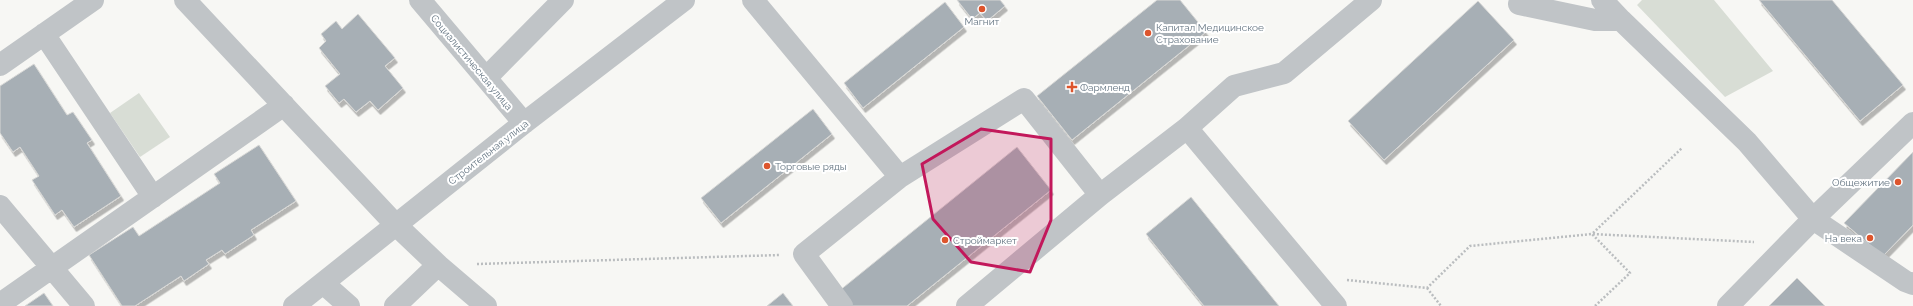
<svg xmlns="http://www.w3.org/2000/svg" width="1913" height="306" font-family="Raleway,sans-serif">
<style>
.green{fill:#d8ddd5}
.building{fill:#a7afb5;stroke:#d8d8d6;filter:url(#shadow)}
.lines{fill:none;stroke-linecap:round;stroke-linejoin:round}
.path{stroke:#babdbf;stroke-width:2.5;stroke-dasharray:2 2;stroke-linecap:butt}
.minor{stroke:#c0c4c7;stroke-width:22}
.marked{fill:#c2185b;fill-opacity:0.2;stroke:#c2185b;stroke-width:3;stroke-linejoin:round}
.poi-dot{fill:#dd552d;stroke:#fff;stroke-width:1.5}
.labels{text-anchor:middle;stroke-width:4;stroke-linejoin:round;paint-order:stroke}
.poi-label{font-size:10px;fill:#677784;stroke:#fff;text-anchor:start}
.street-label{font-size:10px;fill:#677784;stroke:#fff}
</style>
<defs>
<filter id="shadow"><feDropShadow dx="2.5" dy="4.5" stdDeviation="0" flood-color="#0004"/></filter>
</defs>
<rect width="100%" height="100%" fill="#f7f7f4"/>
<!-- green -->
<path class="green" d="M1642,0H1714L1773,71L1725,97L1637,5Z
M139,93L170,137L140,157L110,113Z"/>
<!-- building -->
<path class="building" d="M957,0H1000L1005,6L987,21L980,13L972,19Z
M1157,0H1180L1206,32L1072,140L1037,96Z
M1759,0H1832L1903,85L1860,121Z
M1478,1L1514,40L1384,160L1348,121Z
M945,2L964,27L863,108L844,83Z
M358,14L395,58L385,66L403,88L378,110L370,101L356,112L344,99L339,103L325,86L340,74L319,48L326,41L321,34L336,21L342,29Z
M34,64L67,115L73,112L92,140L87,143L121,196L74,227L62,210L55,215L32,180L39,176L20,147L13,152L0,133V86Z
M813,109L832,134L721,223L701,198Z
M259,145L296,201L251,230L254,235L225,254L222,250L206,260L209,264L184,281L181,276L135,306H122L89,255L133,227L139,236L220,183L214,174Z
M1017,147L1051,190L907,306H851L839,291Z
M1913,152V225L1883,256L1844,223Z
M1191,197L1279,306H1204L1146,234Z
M1797,278L1825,306H1769Z
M44,293L53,306H25Z
M783,293L793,306H767Z"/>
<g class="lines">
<!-- path -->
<path class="path" d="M477,264L780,255
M1347,280L1427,288L1470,246L1592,234L1754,242
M1427,288L1441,306
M1595,306L1630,273L1592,234L1682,148"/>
<!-- minor -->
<path class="minor" d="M185,0L396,225L438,265L395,306
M420,0L524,123
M753,0L900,177
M1602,0L1621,20
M1519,4L1595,20H1621L1747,142L1813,219L1905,281L1913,284
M44,34L153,197
M0,65L93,0
M486,78L563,0
M1187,128L1234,86L1284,73L1371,0
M0,206L84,306
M438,265L486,306
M323,283L349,306
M0,304L284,105
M294,306L524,123L684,0
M842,306L804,254L900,177L1024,99L1100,195
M967,306L1100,195L1187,128L1336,306
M1728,306L1813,219L1913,123"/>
</g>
<!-- marked area -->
<path class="marked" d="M981,129L1051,139V220L1030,272L971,262L933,219L922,164Z"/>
<!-- markers -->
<g class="poi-dot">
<circle cx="982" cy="9" r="4"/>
<circle cx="1148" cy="33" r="4"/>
<path d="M1070 81h4v4h4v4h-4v4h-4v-4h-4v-4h4z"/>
<circle cx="767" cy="166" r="4"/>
<circle cx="1898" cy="182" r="4"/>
<circle cx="1870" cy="238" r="4"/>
<circle cx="945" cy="240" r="4"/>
</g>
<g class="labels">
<!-- poi labels -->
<g class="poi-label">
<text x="982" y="25" text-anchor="middle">Магнит</text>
<text x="1156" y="31">Капитал Медицинское<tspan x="1156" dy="12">Страхование</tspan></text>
<text x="1080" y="91">Фармленд</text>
<text x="775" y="170">Торговые ряды</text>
<text x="1890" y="186" text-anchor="end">Общежитие</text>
<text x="1862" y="242" text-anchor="end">На века</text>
<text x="953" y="244">Строймаркет</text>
</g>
<!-- street labels -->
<g class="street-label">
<text transform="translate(472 62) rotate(50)" y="4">Социалистическая улица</text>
<text transform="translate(488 152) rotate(-38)" y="4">Строительная улица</text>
</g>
</g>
</svg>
